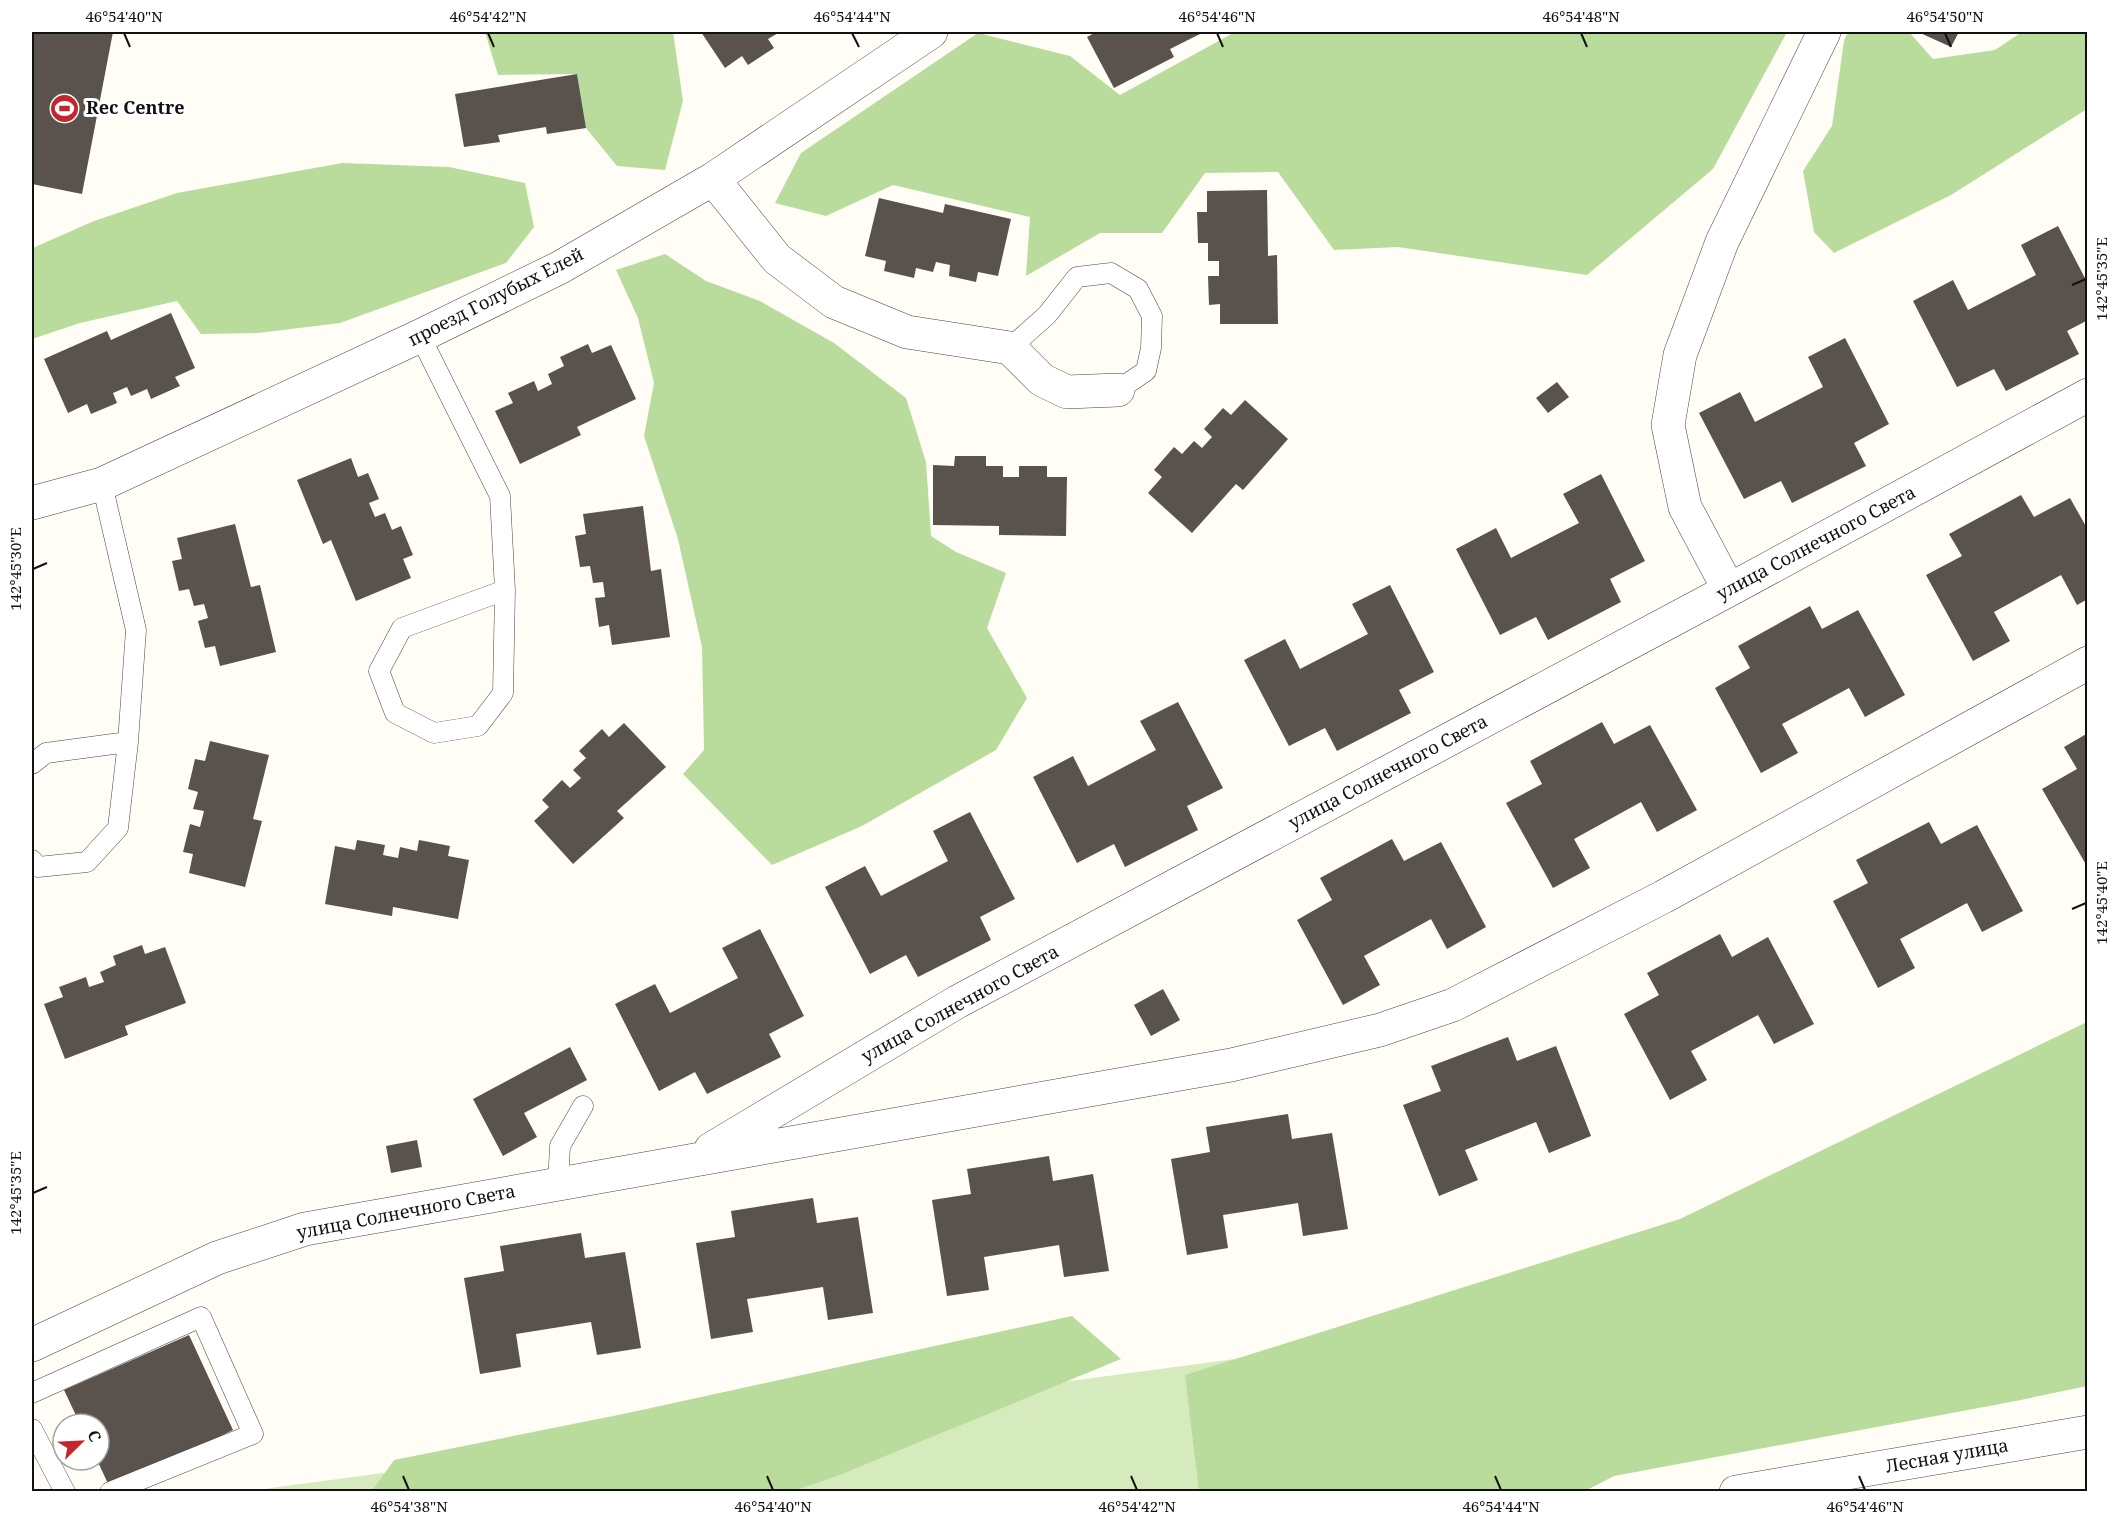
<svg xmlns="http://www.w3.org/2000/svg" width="2119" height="1523" font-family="'Noto Serif',serif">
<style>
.green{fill:#d5ebbd}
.forest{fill:#b9dc9c}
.building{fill:#5a524d}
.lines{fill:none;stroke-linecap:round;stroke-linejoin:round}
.service-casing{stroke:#444;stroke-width:21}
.minor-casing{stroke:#444;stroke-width:34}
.service{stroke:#fff;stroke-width:20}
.minor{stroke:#fff;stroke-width:33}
.ticks{fill:none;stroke:#111;stroke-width:2}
.labels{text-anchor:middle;stroke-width:6;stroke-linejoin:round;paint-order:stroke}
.poi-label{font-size:18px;font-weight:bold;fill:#111;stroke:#fff;text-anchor:start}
.street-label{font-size:18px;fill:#111;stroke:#fff}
.neatline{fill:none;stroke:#111;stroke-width:2}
.ticks-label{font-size:15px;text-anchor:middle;fill:#111}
</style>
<rect width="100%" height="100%" fill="#fffdf5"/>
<!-- green -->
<path class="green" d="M1235,1359L1225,1491L250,1492L271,1488Z"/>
<!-- forest -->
<path class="forest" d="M485,32H673L683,101L665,170L617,166L586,128L577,74L498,75Z
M1235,32H1787L1713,169L1587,275L1398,247L1334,250L1278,172L1205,173L1162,233H1100L1026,276L1030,217L893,185L826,216L775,203L801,153L978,33L1070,56L1120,95Z
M1848,32H1909L1933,59L1995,50L2022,32H2087V109L1951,195L1834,253L1814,232L1803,171L1832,126L1844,41Z
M342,163L449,167L525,183L534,227L506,263L340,323L258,333L201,334L177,301L80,323L32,339V252L35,247L94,221L177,193Z
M665,254L706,281L760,301L834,343L906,398L926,462L931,536L956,552L1006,573L987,628L1027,698L996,750L862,826L772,865L683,774L704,750L702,647L678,539L644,436L654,383L638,318L616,270Z
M2087,1022V1386L2016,1401L1614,1476L1585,1491H1199L1185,1375L1680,1219Z
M1072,1316L1121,1359L837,1476L793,1491H372L394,1460L628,1413Z"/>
<!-- building -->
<path class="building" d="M32,32H113L82,194L32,184Z
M701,32H780L768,39L774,48L748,65L742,56L725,68Z
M1096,32H1204L1170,49L1174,57L1114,88L1087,37Z
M1918,32H1959L1951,47Z
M577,74L586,128L547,134L546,127L498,135L500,142L464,147L455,94Z
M1267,190L1268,256L1277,255L1278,324H1220V304L1209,305L1208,276H1219V261H1208V243H1198L1197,212H1207V191Z
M879,198L943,213L945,204L1011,219L998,276L978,272L976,282L949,276L950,265L936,262L933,272L916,268L914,278L884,271L886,261L865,256Z
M2058,226L2088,284V320L2067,331L2079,354L2006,391L1994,369L1957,387L1913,301L1953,280L1968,310L2036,275L2021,245Z
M171,313L195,368L175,377L180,386L151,399L147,389L131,396L127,387L113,393L117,403L91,414L87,404L68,413L44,359L107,331L111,340Z
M1845,338L1889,424L1854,443L1866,466L1792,503L1781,481L1744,499L1699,413L1740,392L1755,422L1823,387L1808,357Z
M588,344L592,353L611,345L636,399L577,427L581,435L520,464L495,411L513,403L508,393L534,381L538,391L552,384L548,374L564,366L560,357Z
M1557,382L1569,397L1548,413L1536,398Z
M1245,400L1288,439L1243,490L1236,484L1192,533L1148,493L1162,477L1154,470L1174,447L1182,454L1194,441L1202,448L1212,437L1204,429L1223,408L1231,415Z
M955,456H986V466H1003V477H1019V466H1047V477H1067L1066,536L999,535V526L933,525V465L954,466Z
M351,458L358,477L368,473L379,499L369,503L375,517L385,513L392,530L401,526L413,555L403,559L411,578L356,601L331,540L323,544L297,480Z
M1601,474L1645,561L1610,579L1621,602L1548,640L1536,617L1500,635L1456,549L1496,528L1511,558L1579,523L1563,494Z
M2021,495L2034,517L2070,498L2088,530V599L2077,605L2061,575L1994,612L2010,641L1973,661L1926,575L1962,556L1949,534Z
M643,506L651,571L661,569L670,637L612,645L609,625L599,627L595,598L605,597L603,582L593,583L590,566L580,567L575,536L586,534L583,514Z
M235,524L251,587L260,585L276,652L220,666L215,646L205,648L198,621L208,618L204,604L194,606L189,589L179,591L172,561L182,559L177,538Z
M1390,585L1434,672L1399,690L1411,713L1337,751L1325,728L1289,746L1244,660L1285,639L1300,669L1368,634L1352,604Z
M1810,606L1822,629L1858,610L1905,695L1865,717L1849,688L1782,724L1798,753L1761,773L1715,688L1750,668L1738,646Z
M1178,702L1223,788L1187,806L1198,830L1125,867L1114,844L1077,863L1033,777L1073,756L1088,786L1156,750L1140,721Z
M1602,722L1614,744L1650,725L1697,810L1657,832L1641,802L1574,839L1590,868L1553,888L1506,803L1542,784L1530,761Z
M624,723L666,767L617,811L624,818L573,864L534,821L549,807L542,800L562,780L570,788L581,778L573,770L586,758L579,751L602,729L609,737Z
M2088,733V868L2042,789L2077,769L2064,747Z
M210,741L269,755L253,819L262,821L245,887L189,873L193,854L183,852L190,824L200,827L204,811L193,809L198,792L188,789L195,759L205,761Z
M970,812L1015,899L980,917L991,940L918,977L906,955L870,974L825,887L865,866L881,896L948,861L933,831Z
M1929,822L1941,844L1977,825L2023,911L1982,932L1967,903L1900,939L1915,968L1878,988L1833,901L1868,883L1856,860Z
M1392,839L1404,861L1441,842L1486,927L1447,949L1431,919L1364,956L1380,985L1343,1005L1297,920L1332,900L1320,878Z
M357,840L385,845L383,855L398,858L400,847L417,851L419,840L450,846L448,856L469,860L458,919L393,907L392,916L325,904L335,846L355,850Z
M760,929L804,1016L769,1034L781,1057L707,1094L695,1072L659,1091L615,1004L655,984L670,1013L738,978L722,948Z
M1720,934L1732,957L1768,937L1814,1024L1774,1044L1758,1015L1691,1051L1707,1080L1670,1100L1624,1014L1659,995L1647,973Z
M142,945L145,954L165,947L186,1003L125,1026L128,1035L65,1059L44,1004L63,997L59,987L86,977L89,987L104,982L100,972L116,965L113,956Z
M1163,989L1180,1020L1151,1036L1134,1005Z
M1508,1037L1517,1061L1556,1046L1591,1136L1549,1153L1536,1122L1465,1150L1478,1180L1439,1196L1403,1105L1441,1091L1431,1066Z
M570,1047L587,1080L524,1113L537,1137L503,1156L473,1099Z
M1288,1114L1292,1139L1332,1133L1348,1229L1303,1236L1298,1203L1223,1215L1228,1248L1187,1255L1171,1159L1210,1152L1206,1127Z
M417,1140L422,1167L391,1173L386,1146Z
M1049,1156L1053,1181L1093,1174L1109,1271L1064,1277L1059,1245L984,1257L989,1290L947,1296L932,1200L971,1194L967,1169Z
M813,1198L817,1223L858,1217L873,1313L828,1320L823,1287L747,1299L753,1332L711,1339L696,1243L735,1237L731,1211Z
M581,1233L585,1258L625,1252L641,1348L597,1355L591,1322L516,1334L521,1367L480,1374L464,1278L504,1271L500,1246Z
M189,1335L233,1430L111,1490L97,1460H99V1424H80L64,1390Z"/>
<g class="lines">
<defs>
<path id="service" d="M420,336L500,496L505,590L503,693L478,726L434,733L395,713L379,671L402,628L505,590
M1010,348L1047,315L1077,277L1111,273L1138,289L1152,316L1151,348L1146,371L1118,390
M32,764L46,753L128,742
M32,860L38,867L87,862L118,828L128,742L136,630L102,484
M558,1184L560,1146L583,1106
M32,1393L201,1317L253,1434L110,1492
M32,1429L65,1492"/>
<path id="minor" d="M713,179L777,259L834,302L907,332L1010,348L1042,380L1067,392L1118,390
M32,503L102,484L420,336L559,268L713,179L931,32
M1729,590L1685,507L1668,425L1680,355L1722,242L1824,32
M711,1149L957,1002L1729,590L2088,395
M32,1345L217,1258L305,1229L1231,1065L1380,1030L1453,1005L1663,897L2088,663
M1736,1492L2088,1432"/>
</defs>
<!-- service casing -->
<use href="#service" class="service-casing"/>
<!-- minor casing -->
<use href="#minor" class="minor-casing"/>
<!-- service -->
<use href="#service" class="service"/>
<!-- minor -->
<use href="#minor" class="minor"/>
</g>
<!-- ticks -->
<path class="ticks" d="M124,33L130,47M488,33L494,47M852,33L859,47M1217,33L1223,47M1581,33L1587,47M1945,33L1951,47M2072,285L2086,279M33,569L47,563M2072,909L2086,903M33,1193L47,1187M403,1476L409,1490M767,1476L773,1490M1131,1476L1137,1490M1495,1476L1501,1490M1859,1476L1865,1490"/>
<!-- icons -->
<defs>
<symbol id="stadium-disc" viewBox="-11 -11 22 22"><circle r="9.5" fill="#c4262e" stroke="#fff"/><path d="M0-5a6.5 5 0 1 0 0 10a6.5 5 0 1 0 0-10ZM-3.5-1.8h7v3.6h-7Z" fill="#fff"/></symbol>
</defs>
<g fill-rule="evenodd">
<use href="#stadium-disc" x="48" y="92" width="33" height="33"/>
</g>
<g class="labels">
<!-- poi labels -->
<g class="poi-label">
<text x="86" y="114">Rec Centre</text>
</g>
<!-- street labels -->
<g class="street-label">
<text transform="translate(496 297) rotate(-27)" y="6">проезд Голубых Елей</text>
<text transform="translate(1816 543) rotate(-28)" y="6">улица Солнечного Света</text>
<text transform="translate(1388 772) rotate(-28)" y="6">улица Солнечного Света</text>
<text transform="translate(960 1004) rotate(-29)" y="6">улица Солнечного Света</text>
<text transform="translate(406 1212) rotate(-11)" y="6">улица Солнечного Света</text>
<text transform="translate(1947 1456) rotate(-10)" y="6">Лесная улица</text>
</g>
</g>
<!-- border -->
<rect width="2119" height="1523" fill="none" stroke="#ffffff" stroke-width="66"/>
<!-- north arrow -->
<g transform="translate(81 1442) rotate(66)"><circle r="28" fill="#ffffff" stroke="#a0a0a0" stroke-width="1.5"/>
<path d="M0-4.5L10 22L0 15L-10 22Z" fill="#c4262e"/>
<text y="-9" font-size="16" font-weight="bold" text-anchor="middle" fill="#111111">С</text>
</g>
<rect x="33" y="33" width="2053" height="1457" class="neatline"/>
<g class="ticks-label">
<text x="124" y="22">46°54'40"N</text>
<text x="488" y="22">46°54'42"N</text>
<text x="852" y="22">46°54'44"N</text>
<text x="1217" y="22">46°54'46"N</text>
<text x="1581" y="22">46°54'48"N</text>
<text x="1945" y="22">46°54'50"N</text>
<text transform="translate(2102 279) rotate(-90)" y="5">142°45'35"E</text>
<text transform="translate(16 569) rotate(-90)" y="5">142°45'30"E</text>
<text transform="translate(2102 903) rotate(-90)" y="5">142°45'40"E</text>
<text transform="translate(16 1193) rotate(-90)" y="5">142°45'35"E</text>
<text x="409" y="1512">46°54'38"N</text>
<text x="773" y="1512">46°54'40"N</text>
<text x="1137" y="1512">46°54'42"N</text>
<text x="1501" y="1512">46°54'44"N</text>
<text x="1865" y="1512">46°54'46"N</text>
</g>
</svg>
